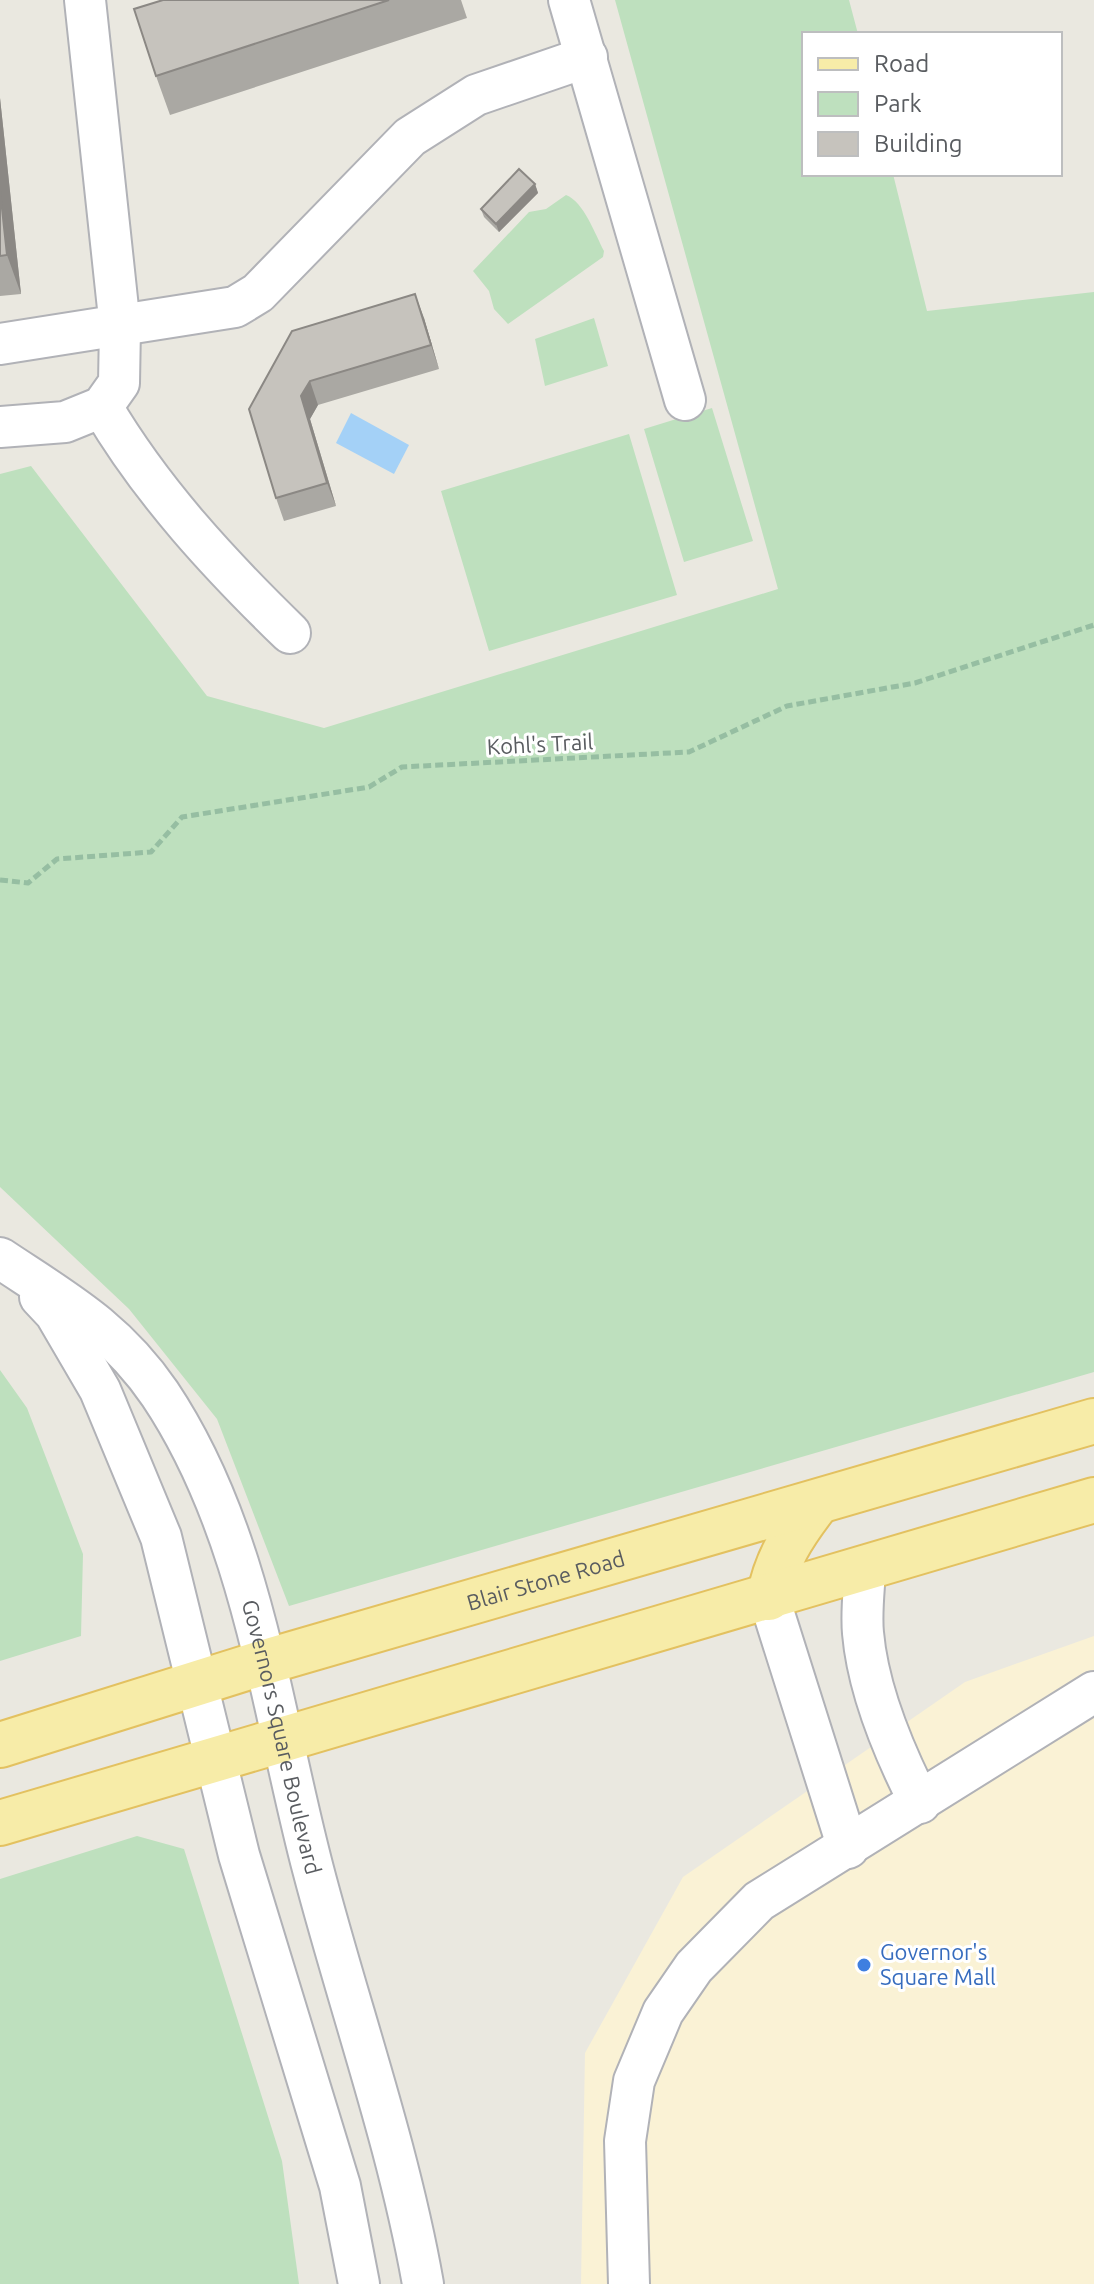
<svg xmlns="http://www.w3.org/2000/svg" width="1094" height="2284" font-family="Ubuntu,sans-serif">
<style>
.commercial{fill:#faf2d5}
.green{fill:#bee0be}
.water{fill:#a4d1f7}
.lines{fill:none;stroke-linecap:round;stroke-linejoin:round}
.minor-casing{stroke:#b1b2b7;stroke-width:44}
.major-casing{stroke:#e3c160;stroke-width:48}
.path{stroke:#96bea2;stroke-width:5;stroke-dasharray:8 4;stroke-linecap:butt}
.minor{stroke:#fff;stroke-width:40}
.major{stroke:#f7eca8;stroke-width:44}
.wall{fill:#aaa8a3}
.shaded-wall{fill:#8b8884}
.building{fill:#c6c3bd;stroke:#8b8884;stroke-width:2}
.shop-dot{fill:#3f7fe0;stroke:#fff;stroke-width:3}
.labels{text-anchor:middle;stroke-width:6;stroke-linejoin:round;paint-order:stroke}
.street-label{font-size:22px;fill:#595c60;stroke:#fff}
.shop-label{font-size:22px;fill:#366cbe;stroke:#fff;text-anchor:start}
</style>
<rect width="100%" height="100%" fill="#eae8e0"/>
<!-- commercial -->
<path class="commercial" d="M1094,1636V2284H581L585,2053L683,1877L965,1682Z"/>
<!-- green -->
<path class="green" d="M615,0H849L858,34H804V174H893L927,311L1094,292V1372L289,1606L217,1419L129,1309L0,1187V474L31,466L207,696L324,728L778,589Z
M566,195C584,202 595,234 604,251L603,257L508,324L494,309L489,291L473,271L529,212L546,209Z
M594,318L608,366L545,386L535,339Z
M712,408L753,541L684,562L644,429Z
M629,434L677,595L489,651L441,491Z
M0,1370L27,1408L83,1554L81,1636L0,1661Z
M137,1836L184,1849L282,2161L299,2284H0V1879Z"/>
<!-- water -->
<path class="water" d="M351,413L409,445L394,474L336,443Z"/>
<g class="lines">
<defs>
<g id="minor">
<path d="M569,0L685,400"/>
<path d="M0,344L235,307L258,293L410,137L476,95L587,57"/>
<path d="M102,407C152,492 220,565 290,633"/>
<path d="M0,427L65,422L102,407L119,383L120,327L85,0"/>
<path id="s1" d="M0,1258C63,1300 115,1328 160,1394C253,1533 271,1710 313,1869C349,2007 398,2143 423,2284"/>
<path d="M40,1297L55,1313L100,1390L161,1537L239,1855L340,2186L359,2284"/>
<path d="M865,1570C864,1590 861,1612 863,1633C868,1691 894,1752 920,1803"/>
<path d="M769,1598L848,1848"/>
<path d="M629,2284L625,2141L634,2081L663,2012L694,1967L759,1901L1094,1692"/>
</g>
<g id="major">
<path d="M769,1598C776,1560 793,1534 817,1503"/>
<path id="s2" d="M0,1745L265,1662L1094,1421"/>
<path d="M0,1823L1094,1500"/>
</g>
</defs>
<!-- minor casing -->
<use href="#minor" class="minor-casing"/>
<!-- major casing -->
<use href="#major" class="major-casing"/>
<!-- path -->
<path class="path" d="M0,880L28,883L57,859L151,852L182,817L369,787L402,767L689,752L787,706L915,683L1094,625"/>
<!-- minor -->
<use href="#minor" class="minor"/>
<!-- major -->
<use href="#major" class="major"/>
</g>
<!-- wall -->
<path class="wall" d="M163,0H461L467,18L170,115L156,76Z
M0,98L21,294L0,296Z
M535,184L538,193L499,232L484,217L481,209Z
M424,318L439,369L318,405L310,419L336,506L284,521L276,498L249,409Z"/>
<!-- shaded-wall -->
<path class="shaded-wall" d="M0,98L21,294L7,255L0,190Z
M535,184L538,193L499,232L496,224Z
M415,294L424,318L439,369L431,345Z
M310,381L318,405L310,419L336,506L327,483L301,396Z"/>
<!-- building -->
<path class="building" d="M163,0H389L156,76L134,9Z
M519,169L535,184L496,224L481,209Z
M0,190L7,255L0,256Z
M415,294L431,345L310,381L301,396L327,483L276,498L249,409L292,331Z"/>
<!-- markers -->
<circle class="shop-dot" cx="864" cy="1965" r="8"/>
<g class="labels">
<!-- street labels -->
<g class="street-label">
<text transform="translate(540 744) rotate(-3)" y="8">Kohl's Trail</text>
<text dy="8" stroke="none"><textPath href="#s2" startOffset="570">Blair Stone Road</textPath></text>
<text dy="8" stroke="none"><textPath href="#s1" startOffset="578">Governors Square Boulevard</textPath></text>
</g>
<!-- shop labels -->
<g class="shop-label">
<text x="880" y="1960">Governor's<tspan x="880" dy="25">Square Mall</tspan></text>
</g>
</g>
<!-- legend -->
<rect x="802" y="32" width="260" height="144" fill="#ffffff" stroke="#bdbebf" stroke-width="2"/>
<rect x="818" y="58" width="40" height="12" fill="#f7eca8" stroke="#bdbebf" stroke-width="2"/>
<text x="874" y="72" font-size="24" fill="#595c60">Road</text>
<rect x="818" y="92" width="40" height="24" fill="#bee0be" stroke="#bdbebf" stroke-width="2"/>
<text x="874" y="112" font-size="24" fill="#595c60">Park</text>
<rect x="818" y="132" width="40" height="24" fill="#c6c3bd" stroke="#bdbebf" stroke-width="2"/>
<text x="874" y="152" font-size="24" fill="#595c60">Building</text>
</svg>
